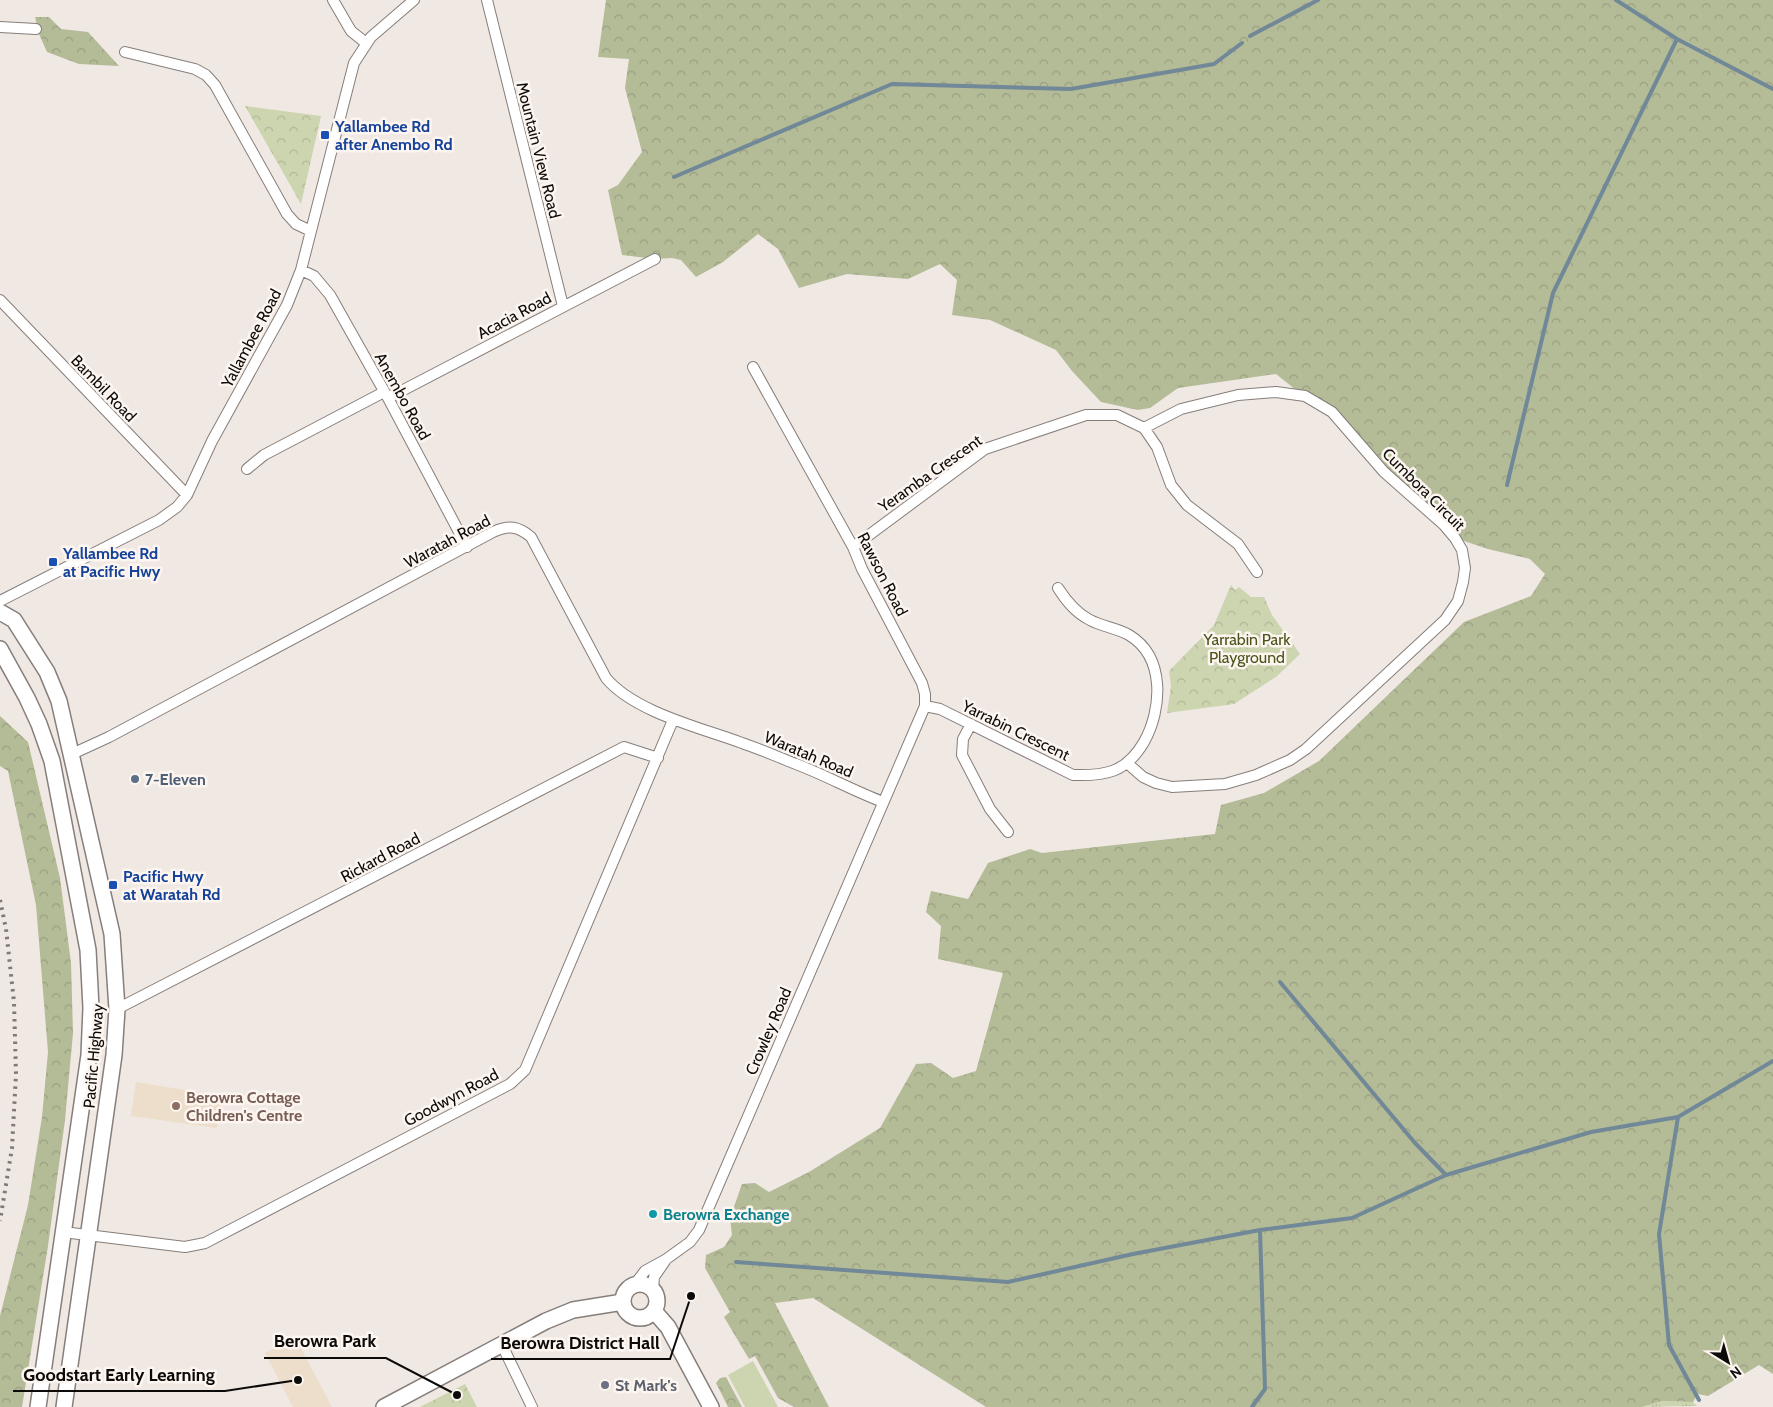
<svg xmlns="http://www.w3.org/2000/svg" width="1773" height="1407" font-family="Cabin,sans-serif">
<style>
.education{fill:#ecdeca}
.grass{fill:url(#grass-tufts)}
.forest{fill:url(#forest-crowns)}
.park{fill:url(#park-crowns)}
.pitch{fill:#cdd5b0}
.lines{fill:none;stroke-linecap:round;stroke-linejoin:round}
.stream{stroke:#708897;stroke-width:4}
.street-casing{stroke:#867e7a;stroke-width:12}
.primary-casing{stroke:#867e7a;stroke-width:18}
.street{stroke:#fff;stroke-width:10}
.primary{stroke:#fff;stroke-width:15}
.rail{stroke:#7f7a76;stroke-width:4;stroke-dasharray:2.5 5;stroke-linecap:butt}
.transit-dot{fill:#1a4fb4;stroke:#fdf5f0;stroke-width:2}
.service-dot{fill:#5c6f8a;stroke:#fdf5f0;stroke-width:2}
.education-dot{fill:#8d6e63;stroke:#fdf5f0;stroke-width:2}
.culture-dot{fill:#0f9aa8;stroke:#fdf5f0;stroke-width:2}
.worship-dot{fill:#6b7280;stroke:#fdf5f0;stroke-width:2}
.labels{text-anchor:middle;stroke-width:5;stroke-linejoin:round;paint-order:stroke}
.transit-label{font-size:16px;font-weight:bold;fill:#164399;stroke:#fdf5f0;text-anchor:start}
.street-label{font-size:16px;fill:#0d0b09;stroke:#fdf5f0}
.park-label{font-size:16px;fill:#4b531a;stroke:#fdf5f0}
.service-label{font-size:16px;font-weight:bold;fill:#4e5e75;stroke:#fdf5f0;text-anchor:start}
.education-label{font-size:16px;font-weight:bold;fill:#785e54;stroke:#fdf5f0;text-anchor:start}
.culture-label{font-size:16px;font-weight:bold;fill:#0d838f;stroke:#fdf5f0;text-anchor:start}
.worship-label{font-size:16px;font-weight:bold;fill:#5b616d;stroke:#fdf5f0;text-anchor:start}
.leader{fill:none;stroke:#0d0b09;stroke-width:2}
.callout-dot{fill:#0d0b09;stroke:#fdf5f0;stroke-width:2}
.callout-label{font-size:18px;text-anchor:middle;font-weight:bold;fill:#0d0b09;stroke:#fdf5f0;stroke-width:5;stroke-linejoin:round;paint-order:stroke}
</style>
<defs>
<pattern id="grass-tufts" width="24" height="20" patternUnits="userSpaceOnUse" patternTransform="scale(1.25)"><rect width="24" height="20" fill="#cdd5b0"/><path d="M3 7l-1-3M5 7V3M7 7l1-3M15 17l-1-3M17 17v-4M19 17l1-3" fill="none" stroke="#afb696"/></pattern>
<pattern id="forest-crowns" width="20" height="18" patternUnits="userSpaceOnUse" patternTransform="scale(1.25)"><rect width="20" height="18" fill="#b4bb97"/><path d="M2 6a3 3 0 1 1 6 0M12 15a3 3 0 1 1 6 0" fill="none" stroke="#9a9f81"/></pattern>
<pattern id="park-crowns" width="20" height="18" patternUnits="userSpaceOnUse" patternTransform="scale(1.25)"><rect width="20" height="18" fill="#cdd5b0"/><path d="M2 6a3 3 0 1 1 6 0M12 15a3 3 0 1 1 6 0" fill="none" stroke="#afb696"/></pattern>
</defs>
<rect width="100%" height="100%" fill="#f0e8e3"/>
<!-- education -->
<path class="education" d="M136,1082L222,1096L217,1128L131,1116Z
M295,1337L332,1407H293L265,1353Z"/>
<!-- grass -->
<path class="grass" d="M1662,1401L1693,1402L1697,1406L1642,1407Z"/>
<!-- forest -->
<path class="forest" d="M606,0H1773V1374L1759,1365L1708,1396L1698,1394L1693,1402L1662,1401L1642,1407H986L813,1298L775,1303L829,1407H794L778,1398L755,1356L749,1359L724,1317L730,1312L705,1268L706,1255L724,1247L732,1235L730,1218L742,1184L755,1183L769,1192L809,1172L880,1128L916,1064L931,1063L953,1078L976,1071L1003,973L938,959L941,926L926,912L931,891L968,899L988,863L1030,849L1042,853L1215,834L1221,805L1264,793L1319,761L1464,622L1531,596L1545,574L1530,559L1488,549L1455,538L1351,434L1276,374L1178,388L1150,408L1138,410L1101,402L1072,371L1056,350L990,320L952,315L957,280L940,264L908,279L847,274L799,288L778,249L758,234L723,262L696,277L681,260L672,258L655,259L622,255L608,190L618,185L642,152L625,88L629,59L598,57Z
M35,17H49L61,29L88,32L119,66L79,64L47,52L39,34Z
M0,716L28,742L60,878L71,963L73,1033L65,1120L48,1246L22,1407H0V1316L28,1205L42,1117L48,1052L36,905L8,771L0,766Z
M726,1377L742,1407H728L716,1383L720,1378Z"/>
<!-- park -->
<path class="park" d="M245,106L321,116L301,204Z
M1231,585L1235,590L1239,587L1251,597H1264L1272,615L1300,654L1276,677L1234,704L1167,713L1171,686L1169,671L1214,625Z
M465,1384L477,1407H420Z"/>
<!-- pitch -->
<path class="pitch" d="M753,1361L778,1407H745L728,1375Z"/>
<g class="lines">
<!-- stream -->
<path class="stream" d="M1616,0L1677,39L1773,89
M1250,36L1318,0
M674,177L892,84L1071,89L1214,64L1242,43
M1507,485L1553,293L1677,39
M1280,982L1415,1143L1446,1175
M1678,1117L1659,1234L1669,1345L1699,1400
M736,1262L1008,1282L1133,1254L1260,1230L1352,1218L1446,1175L1591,1132L1678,1117L1773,1061
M1252,1407L1265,1389L1260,1230"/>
<defs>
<path id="street" d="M333,0L351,31L366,43
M487,0L563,306
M0,27L36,29
M125,52L195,69L206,75L215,85L287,214L296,224L311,231
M301,270L314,276L330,295L388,398L467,547
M0,300L187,495
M388,398L655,259
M1144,428L1157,447L1171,485L1187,505L1238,544L1257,572
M247,469L264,455L384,392
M853,547L985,449L1086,415H1117L1144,428L1181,409L1238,395L1276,392L1305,396L1332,412L1384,472L1444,525L1455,538L1462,550L1465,568L1463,582L1458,601L1445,620L1306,749L1290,760L1256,775L1225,784L1172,787L1156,783L1143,777L1127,763
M0,601L159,520L177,507L187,495L212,441L287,305L301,270L354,63L371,37L414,0
M925,706L940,709L1073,775C1105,776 1126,773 1144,742C1162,710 1166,657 1129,635C1117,628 1103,627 1090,620C1076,613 1067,602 1058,588
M971,724L963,739L962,755L990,809L1008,832
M72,754L109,737L493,532C509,525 518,526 531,537L606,678C634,712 702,728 742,743C760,749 778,757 796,764C825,775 854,791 883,802
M117,1009L624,747L658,758
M63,1232L185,1247L205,1243L510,1084L525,1070L673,720
M635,1284L645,1271L665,1260L690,1242L699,1230L925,706V694L922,683L862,569L853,547L753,367
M653,1289L654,1277L665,1261
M502,1345L532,1407"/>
<path id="primary" d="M0,612L14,620L47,672L59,701L112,934L117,1009L114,1055L64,1407
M0,649L27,698L39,724L52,761L88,950L91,1008L89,1055L38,1407
M623 1301a17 17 0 1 1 34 0a17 17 0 1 1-34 0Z
M654,1311L668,1327L711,1407
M384,1407L546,1321L573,1310L623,1302"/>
</defs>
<!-- street casing -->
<use href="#street" class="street-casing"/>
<!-- primary casing -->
<use href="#primary" class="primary-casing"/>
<!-- street -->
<use href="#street" class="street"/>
<!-- primary -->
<use href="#primary" class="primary"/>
<!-- rail -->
<path class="rail" d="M0,900L6,929L14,1002L16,1074L12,1148L0,1221"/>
</g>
<!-- markers -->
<g class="transit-dot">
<rect x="320" y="130" width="10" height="10" rx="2.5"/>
<rect x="48" y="557" width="10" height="10" rx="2.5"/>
<rect x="108" y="880" width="10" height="10" rx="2.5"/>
</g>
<circle class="service-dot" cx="135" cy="779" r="5"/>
<circle class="education-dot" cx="176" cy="1106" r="5"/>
<circle class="culture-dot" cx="653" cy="1214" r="5"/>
<circle class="worship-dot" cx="605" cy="1385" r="5"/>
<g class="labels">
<!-- transit labels -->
<g class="transit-label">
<text x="335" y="132">Yallambee Rd<tspan x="335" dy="18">after Anembo Rd</tspan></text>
<text x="63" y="559">Yallambee Rd<tspan x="63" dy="18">at Pacific Hwy</tspan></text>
<text x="123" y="882">Pacific Hwy<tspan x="123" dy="18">at Waratah Rd</tspan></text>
</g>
<!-- street labels -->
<g class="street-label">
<text transform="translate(539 150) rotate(76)" y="6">Mountain View Road</text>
<text transform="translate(514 315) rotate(-28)" y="6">Acacia Road</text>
<text transform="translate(251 338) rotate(-62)" y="6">Yallambee Road</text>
<text transform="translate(104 388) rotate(46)" y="6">Bambil Road</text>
<text transform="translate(403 396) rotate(61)" y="6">Anembo Road</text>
<text transform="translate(930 473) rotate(-35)" y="6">Yeramba Crescent</text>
<text transform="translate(1424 489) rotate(45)" y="6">Cumbora Circuit</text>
<text transform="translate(447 541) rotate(-28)" y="6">Waratah Road</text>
<text transform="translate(883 574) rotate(63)" y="6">Rawson Road</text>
<text transform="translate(1016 730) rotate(26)" y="6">Yarrabin Crescent</text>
<text transform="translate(809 754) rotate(23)" y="6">Waratah Road</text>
<text transform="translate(380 857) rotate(-28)" y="6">Rickard Road</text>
<text transform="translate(768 1031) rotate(-67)" y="6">Crowley Road</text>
<text transform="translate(93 1056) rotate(-85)" y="6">Pacific Highway</text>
<text transform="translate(451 1097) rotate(-28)" y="6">Goodwyn Road</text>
</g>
<!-- park labels -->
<g class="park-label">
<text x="1247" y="645">Yarrabin Park<tspan x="1247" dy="18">Playground</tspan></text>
</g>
<!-- service labels -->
<g class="service-label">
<text x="145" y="785">7-Eleven</text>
</g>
<!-- education labels -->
<g class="education-label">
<text x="186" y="1103">Berowra Cottage<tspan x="186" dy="18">Children's Centre</tspan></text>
</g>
<!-- culture labels -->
<g class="culture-label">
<text x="663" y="1220">Berowra Exchange</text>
</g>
<!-- worship labels -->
<g class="worship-label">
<text x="615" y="1391">St Mark's</text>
</g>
</g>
<!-- callouts -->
<path class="leader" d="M457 1395L386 1358H264M691 1296L670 1359H491M298 1380L225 1391H13"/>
<g class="callout-dot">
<circle cx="457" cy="1395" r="5"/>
<circle cx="691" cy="1296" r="5"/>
<circle cx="298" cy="1380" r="5"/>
</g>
<g class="callout-label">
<text x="325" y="1347">Berowra Park</text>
<text x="580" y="1349">Berowra District Hall</text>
<text x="119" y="1381">Goodstart Early Learning</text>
</g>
<!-- north arrow -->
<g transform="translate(1728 1362) rotate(143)" stroke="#fdf5f0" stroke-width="4" paint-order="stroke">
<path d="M0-4L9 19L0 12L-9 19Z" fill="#0d0b09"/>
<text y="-8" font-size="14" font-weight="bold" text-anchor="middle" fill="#0d0b09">N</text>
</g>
</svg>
